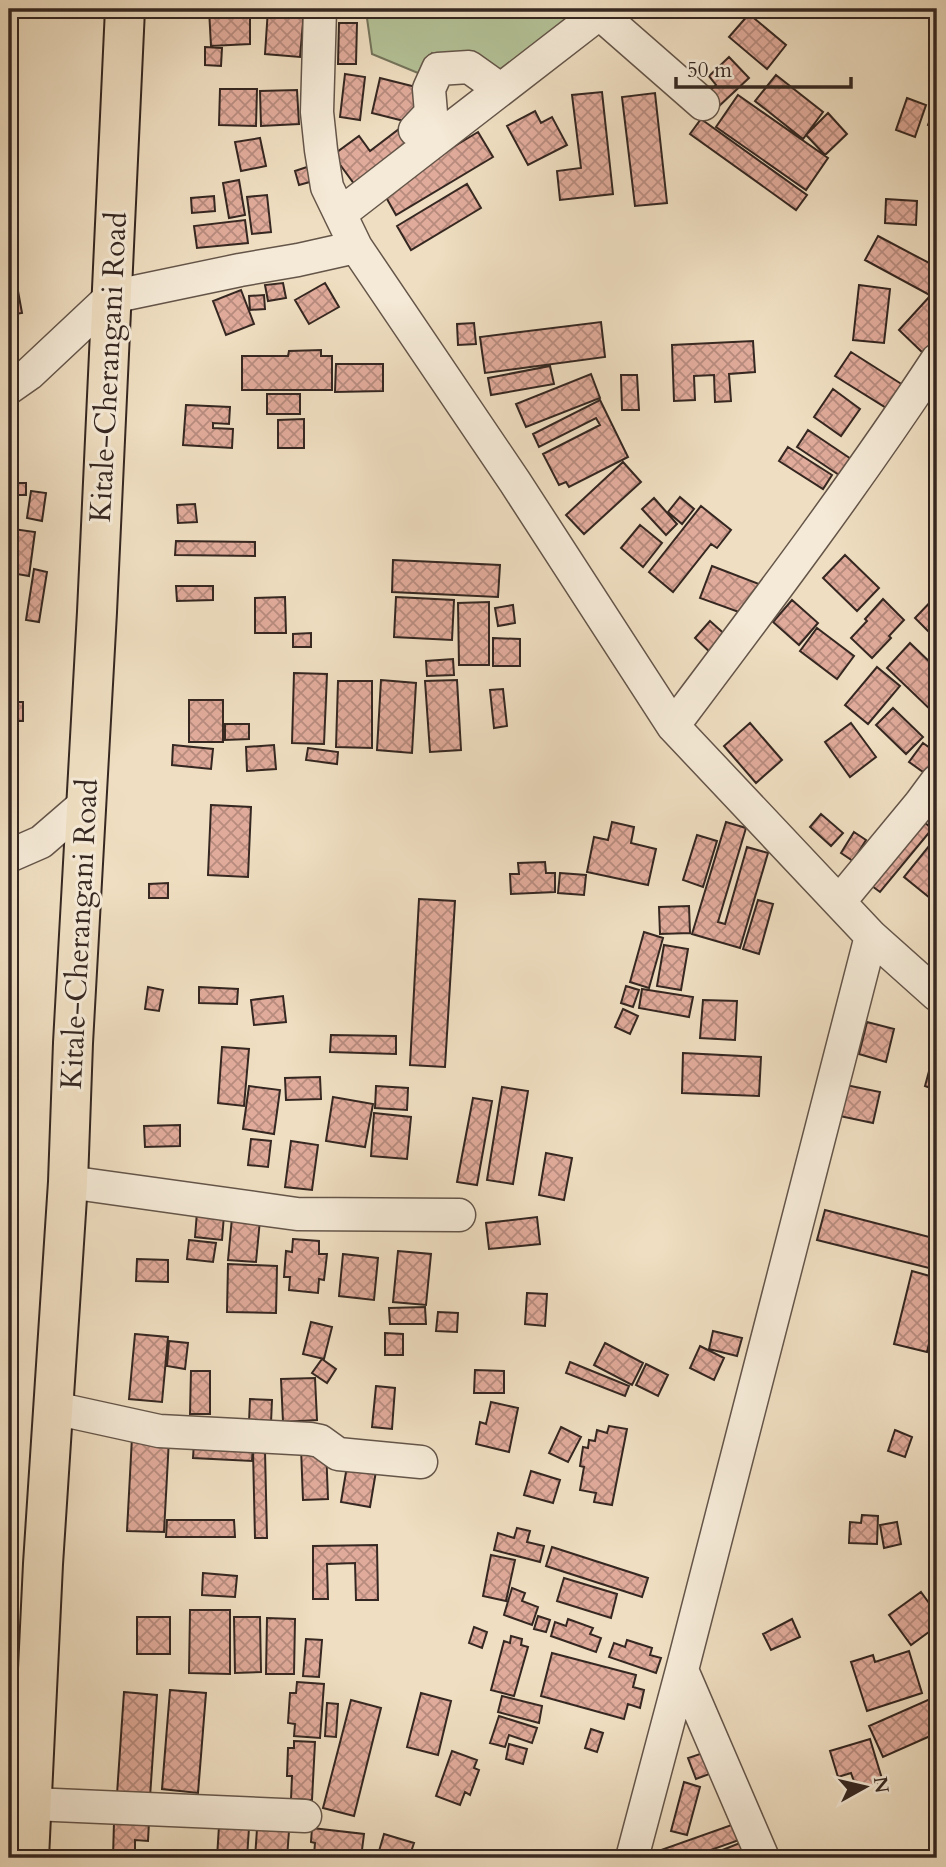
<svg xmlns="http://www.w3.org/2000/svg" width="946" height="1867" font-family="Cardo,serif">
<style>
.grass{fill:#b4c297;stroke:#74745c;stroke-width:2}
.building{fill:url(#building-cross-hatch);stroke:#352721;stroke-width:2}
.lines{fill:none;stroke-linecap:round;stroke-linejoin:round}
.minor-casing{stroke:#645549;stroke-width:35}
.major-casing{stroke:#352721;stroke-width:42}
.minor{stroke:#f5ead7;stroke-width:32}
.major{stroke:#efdec1;stroke-width:38}
.labels{text-anchor:middle;stroke-width:6;stroke-linejoin:round;paint-order:stroke}
.street-label{font-size:30px;fill:#352721;stroke:#f5ead7}
</style>
<defs>
<pattern id="building-cross-hatch" width="8" height="8" patternUnits="userSpaceOnUse" patternTransform="scale(1.75)"><rect width="8" height="8" fill="#e1ab9b"/><path d="M0 0l8 8M0 8l8-8" fill="none" stroke="#b78b7e"/></pattern>
</defs>
<rect width="100%" height="100%" fill="#efdec1"/>
<filter id="stains"><feTurbulence type="fractalNoise" baseFrequency=".00286" numOctaves="4"/><feColorMatrix values="0 0 0 0 .2 0 0 0 0 .09 0 0 0 0 .02 0 0 0 .5 -.17"/></filter>
<radialGradient id="worn" r=".72"><stop offset=".6" stop-color="#630" stop-opacity="0"/><stop offset="1" stop-color="#630" stop-opacity=".3"/></radialGradient>
<!-- grass -->
<path class="grass" d="M336,9H584L502,75L432,53L418,73L372,54L366,11Z"/>
<!-- building -->
<path class="building" d="M209,9H250V44L211,46Z
M268,9L304,11L300,57L265,54Z
M749,14L786,45L767,69L729,37Z
M339,23H357L356,64H338Z
M205,47L222,48L221,66L205,65Z
M729,57L749,78L718,107L706,94L716,85L709,76Z
M345,74L365,77L360,120L340,117Z
M776,75L823,112L803,139L755,101Z
M380,78L420,88L412,123L372,113Z
M220,89H257L256,126L219,125Z
M297,90L299,124L261,126L260,91Z
M602,92L613,194L560,200L557,171L581,168L572,95Z
M655,93L667,203L635,206L622,97Z
M738,95L828,158L806,190L716,127Z
M907,98L926,105L915,137L896,130Z
M936,104L937,105V129L928,125Z
M535,111L541,123L552,117L567,145L528,165L507,126Z
M828,113L847,134L825,155L806,135Z
M701,119L807,195L796,210L690,134Z
M399,129L410,143L355,185L333,155L359,136L370,151Z
M478,132L493,157L396,215L382,190Z
M260,138L266,166L241,171L235,142Z
M313,165L317,180L299,185L295,171Z
M239,180L245,215L229,218L223,183Z
M467,184L481,208L411,250L397,226Z
M267,195L271,232L252,234L247,197Z
M214,196L215,211L192,213L191,198Z
M886,199L917,201L916,225L885,223Z
M245,220L248,243L197,248L194,226Z
M878,236L929,263L935,251L937,252V299L865,260Z
M9,247H10L22,313L9,315Z
M283,283L286,298L268,301L265,285Z
M325,283L339,307L309,324L295,300Z
M859,285L890,289L884,343L853,340Z
M241,290L254,324L226,335L213,301Z
M264,295L265,309L250,310L249,296Z
M930,296L937,303V337L923,353L899,330Z
M601,322L605,357L485,373L480,337Z
M474,323L476,344L458,345L457,324Z
M753,341L755,372L729,374L731,401L715,402L714,375L694,376L695,400L674,401L672,345Z
M321,350V356H332V390H242V356H288L289,351Z
M851,352L903,385L888,409L835,376Z
M336,364H383V391L335,392Z
M550,366L554,384L491,395L488,378Z
M591,374L600,398L526,427L516,404Z
M621,375H637L639,410H622Z
M833,389L860,409L841,436L814,417Z
M267,394H300V414H267Z
M600,400L628,457L569,487L566,482L559,485L543,454L600,425L596,418L539,447L533,434Z
M186,405L230,407L229,424L213,423V428L233,429L232,448L183,445Z
M304,419V448H278V420Z
M808,430L857,463L845,479L797,447Z
M788,447L832,475L823,489L779,461Z
M623,462L641,482L584,534L566,515Z
M11,483H26V495H11Z
M31,491L46,493L42,521L27,518Z
M680,497L694,509L682,524L668,512Z
M654,498L677,524L666,535L642,509Z
M195,504L197,522L178,523L177,505Z
M701,506L731,530L717,548L711,544L673,592L649,572Z
M640,525L662,543L643,567L621,548Z
M13,529L35,532L29,576L17,574L18,567L9,565Z
M176,541L255,542V556L175,555Z
M845,555L879,588L857,611L823,578Z
M393,560L500,565L498,597L392,592Z
M712,566L759,584L747,615L700,598Z
M34,569L47,572L39,622L26,620Z
M176,586H213V600L177,601Z
M937,595V640L915,618Z
M285,597L286,633H255V598Z
M396,597L454,600L452,640L394,637Z
M883,599L904,620L889,636L891,638L872,658L851,638L867,621L865,619Z
M792,600L818,623L799,645L773,622Z
M489,602V665H459L458,603Z
M513,605L515,623L498,626L495,608Z
M710,621L729,638L713,655L695,638Z
M817,628L854,656L837,679L800,651Z
M311,633V647H293V634Z
M493,638L520,639V666H493Z
M910,643L937,669V716L887,668Z
M453,659L454,675L427,676L426,661Z
M877,667L900,686L868,724L845,705Z
M294,673L327,674L324,744L292,743Z
M381,680L416,683L412,753L377,750Z
M457,680L461,750L430,752L425,681Z
M338,681H372V748L336,747Z
M503,689L507,726L494,728L490,690Z
M189,700H223V742H189Z
M9,702H23V721H9Z
M893,708L923,737L906,754L876,725Z
M750,723L782,760L756,783L724,746Z
M851,723L876,757L850,777L825,742Z
M225,724H249V739L225,740Z
M923,743L937,753V758L926,774L909,762Z
M173,745L213,749L211,769L172,765Z
M274,745L276,769L247,771L246,747Z
M308,748L338,752L337,764L306,760Z
M211,805L251,807L248,877L208,875Z
M821,814L843,833L831,846L810,827Z
M921,819L932,829L880,892L868,883Z
M612,822L634,827L631,843L656,849L648,885L587,872L594,837L608,840Z
M726,822L746,828L718,922L725,924L747,847L768,853L740,948L692,934Z
M854,832L866,840L853,861L841,853Z
M697,835L717,841L703,887L683,880Z
M937,836V888L930,898L904,877Z
M545,862L546,873H555V892L511,894L510,874H519L518,863Z
M560,873L586,875L584,895L558,893Z
M168,883V898H149V884Z
M419,899L455,901L445,1067L410,1065Z
M758,900L773,904L759,954L743,949Z
M689,906L690,933L660,934L659,907Z
M644,932L663,938L649,988L630,982Z
M664,945L688,949L681,990L657,986Z
M626,986L639,990L633,1007L621,1003Z
M148,987L163,990L159,1011L145,1009Z
M199,987L238,989L237,1004L199,1003Z
M642,989L693,997L689,1017L639,1008Z
M283,996L286,1022L254,1025L251,1000Z
M703,1000L737,1001L735,1040L700,1038Z
M623,1009L638,1016L630,1034L615,1027Z
M867,1022L894,1029L886,1062L859,1054Z
M331,1035L396,1036V1054L330,1052Z
M222,1047L249,1049L244,1106L218,1103Z
M935,1049L937,1050V1090L925,1086Z
M683,1053L761,1057L759,1096L682,1093Z
M320,1077L321,1099L286,1100L285,1078Z
M841,1084L880,1092L873,1123L835,1115Z
M249,1086L280,1090L274,1134L243,1129Z
M376,1086L408,1088L407,1110L375,1108Z
M502,1087L528,1091L513,1184L487,1180Z
M333,1097L373,1104L365,1147L326,1141Z
M473,1098L492,1101L477,1185L457,1182Z
M374,1113L411,1117L407,1159L371,1156Z
M180,1125V1146L145,1147L144,1126Z
M251,1139L271,1141L268,1167L248,1165Z
M291,1141L318,1145L312,1190L285,1187Z
M546,1153L572,1158L564,1200L539,1195Z
M233,1207L261,1209L256,1262L228,1260Z
M825,1210L937,1239V1270L817,1240Z
M197,1212L224,1215L222,1240L195,1237Z
M537,1217L540,1244L489,1249L486,1223Z
M293,1239L319,1241V1254H327L324,1280L319,1279L318,1293L289,1290L290,1277H284L286,1251L292,1252Z
M189,1240L216,1243L213,1262L187,1259Z
M398,1251L431,1254L426,1305L393,1302Z
M343,1254L378,1258L374,1300L339,1296Z
M137,1259L168,1260V1282L136,1281Z
M228,1264L277,1266L276,1313L227,1312Z
M912,1271L937,1278V1310L927,1352L894,1344Z
M527,1293L547,1294L545,1326L525,1324Z
M425,1307L426,1324H390L389,1308Z
M438,1312L458,1313L457,1332L436,1331Z
M311,1322L332,1327L324,1359L303,1354Z
M713,1331L742,1338L737,1356L709,1349Z
M385,1333L403,1334V1355H385Z
M135,1334L168,1337L162,1402L129,1399Z
M169,1341L188,1343L185,1369L167,1366Z
M605,1343L643,1363L632,1385L594,1365Z
M700,1346L724,1358L714,1380L690,1368Z
M322,1359L336,1369L327,1383L312,1373Z
M570,1362L629,1386L625,1396L566,1373Z
M646,1364L668,1375L658,1396L636,1385Z
M475,1370L504,1371V1393H474Z
M191,1371H210V1414H190Z
M315,1378L317,1420L283,1422L281,1379Z
M376,1386L395,1388L392,1429L372,1427Z
M250,1399L272,1400L271,1423L249,1422Z
M491,1402L518,1408L509,1452L476,1444L480,1422L486,1424Z
M609,1426L627,1429L612,1505L594,1502L596,1493L580,1490L584,1467L580,1466L583,1447L588,1448L589,1440L595,1441L597,1430L607,1433Z
M561,1427L581,1437L568,1462L549,1453Z
M895,1430L912,1437L905,1457L888,1451Z
M132,1437L169,1439L164,1532L127,1531Z
M194,1442L253,1445L252,1461L193,1458Z
M326,1447L328,1499L303,1500L301,1448Z
M253,1451H265L267,1538H255Z
M348,1460L377,1465L370,1507L341,1502Z
M531,1471L560,1480L553,1503L524,1495Z
M862,1515L878,1516L877,1544L849,1543L850,1522L861,1523Z
M167,1520H234L235,1537H166Z
M897,1522L901,1544L884,1548L880,1525Z
M517,1528L530,1531L527,1542L544,1546L540,1562L494,1550L498,1533L514,1538Z
M377,1545L378,1600H356L355,1563L327,1564L328,1599H313V1546Z
M552,1547L648,1578L642,1597L546,1566Z
M937,1550V1577H933L930,1551Z
M491,1555L515,1560L506,1601L483,1596Z
M203,1573L237,1576L235,1597L202,1595Z
M564,1578L617,1594L611,1618L557,1601Z
M512,1588L525,1593L522,1601L538,1607L532,1625L504,1615Z
M921,1592L937,1614V1626L911,1645L889,1615Z
M190,1610H230V1674L189,1673Z
M538,1616L550,1620L546,1632L534,1629Z
M137,1617H170V1654H137Z
M234,1617H260L261,1672L235,1673Z
M267,1618L295,1619L294,1674H266Z
M568,1619L593,1628L590,1634L601,1638L596,1652L551,1636L555,1622L566,1626Z
M792,1619L800,1637L771,1650L763,1634Z
M474,1627L487,1632L482,1648L469,1643Z
M511,1636L522,1639L521,1645L528,1647L514,1696L491,1690L504,1641L510,1643Z
M306,1639L322,1640L319,1677L303,1676Z
M627,1640L652,1648L650,1655L661,1658L656,1673L609,1657L614,1643L625,1647Z
M909,1651L922,1693L867,1711L851,1662L873,1655L875,1662Z
M552,1653L636,1675L633,1687L644,1690L640,1708L628,1704L624,1719L541,1696Z
M297,1682L324,1684L320,1738L294,1736L295,1724L288,1723L290,1693H296Z
M170,1690L206,1693L198,1793L162,1789Z
M124,1692L157,1695L150,1797L117,1794Z
M421,1693L451,1701L438,1755L407,1747Z
M502,1696L542,1706L539,1723L498,1712Z
M937,1696V1733L883,1757L869,1726Z
M351,1700L381,1708L354,1816L323,1808Z
M327,1703L338,1704L336,1737L325,1736Z
M499,1716L537,1728L532,1743L509,1735L505,1747L490,1743Z
M591,1729L603,1733L597,1752L585,1748Z
M870,1739L883,1782L857,1790L851,1773L838,1777L830,1751Z
M294,1741L315,1742L312,1800L291,1799L292,1776H287L288,1748H294Z
M509,1744L527,1749L523,1764L506,1759Z
M712,1750L720,1770L696,1779L688,1758Z
M452,1751L477,1760L474,1768L479,1770L470,1795L465,1792L460,1805L436,1796Z
M684,1782L700,1787L687,1835L671,1831Z
M114,1822H149L148,1841L135,1840V1857H113Z
M740,1822L745,1838L688,1858H665L661,1850Z
M219,1826L249,1828L247,1858H217Z
M312,1828L364,1834L361,1858H322V1856L314,1855L315,1843L311,1842Z
M257,1829L289,1831L287,1858H255Z
M384,1834L414,1843L409,1858H377Z
M745,1841L752,1858H702Z"/>
<g class="lines">
<defs>
<path id="minor" d="M320,9L317,112L321,150L327,187L356,247L515,482L673,726L871,936L937,995
M599,13L703,104
M415,130L431,113L429,89L438,69L469,67L500,89
M340,214L605,9
M9,388L29,374L111,297L240,270L298,260L356,247
M673,726C764,605 854,486 937,360
M9,856L41,842L85,804
M839,902L920,804L937,781
M68,1182L297,1214L459,1215
M54,1408L159,1431L310,1439L320,1441L338,1454L421,1462
M682,1670L763,1858
M32,1804L305,1816
M632,1858L682,1670L871,936"/>
<path id="major" d="M29,1858L43,1564L68,1182L73,1043L97,612L125,9"/>
</defs>
<!-- minor casing -->
<use href="#minor" class="minor-casing"/>
<!-- major casing -->
<use href="#major" class="major-casing"/>
<!-- minor -->
<use href="#minor" class="minor"/>
<!-- major -->
<use href="#major" class="major"/>
</g>
<g class="labels">
<!-- street labels -->
<g class="street-label">
<text transform="translate(108 367) rotate(-87)" y="10">Kitale-Cherangani Road</text>
<text transform="translate(79 934) rotate(-87)" y="10">Kitale-Cherangani Road</text>
</g>
</g>
<!-- margin -->
<rect width="946" height="1867" fill="none" stroke="#efdec1" stroke-width="35"/>
<rect x="10" y="10" width="925" height="1846" fill="none" stroke="#352721" stroke-width="3.5"/>
<rect x="18" y="18" width="911" height="1832" fill="none" stroke="#352721" stroke-width="2"/>
<!-- north arrow -->
<g transform="translate(865 1787) rotate(82)" stroke="#f5ead7" stroke-width="5" paint-order="stroke">
<path d="M0-5L12 26L0 18L-12 26Z" fill="#352721"/>
<text y="-10" font-size="19" font-weight="bold" text-anchor="middle" fill="#352721">N</text>
</g>
<!-- scale -->
<path d="M676 77v10h175v-10" fill="none" stroke="#352721" stroke-width="3.5"/>
<text x="687" y="77" font-size="21" fill="#352721" stroke="#f5ead7" stroke-width="5" paint-order="stroke">50 m</text>
<rect width="100%" height="100%" filter="url(#stains)"/>
<rect width="100%" height="100%" fill="url(#worn)"/>
</svg>
